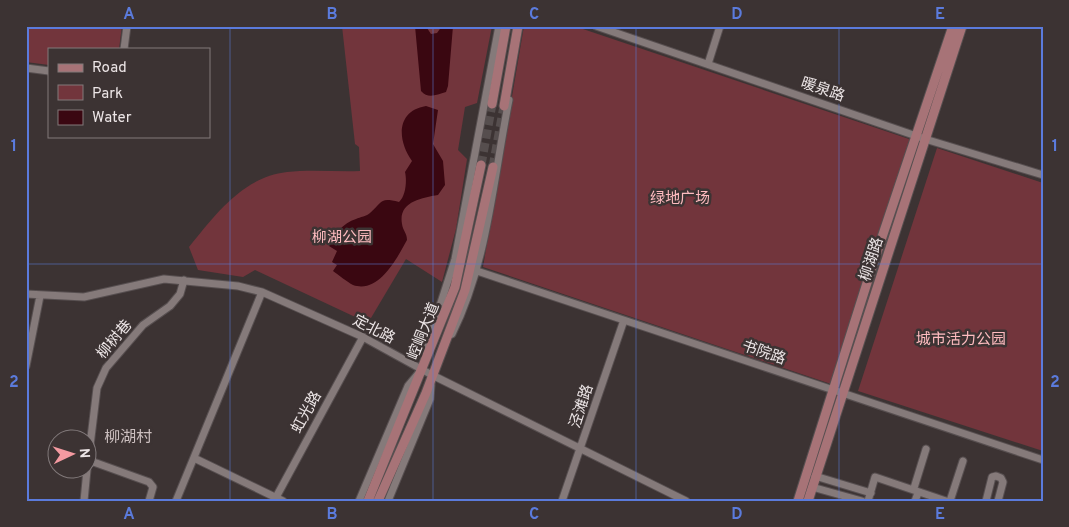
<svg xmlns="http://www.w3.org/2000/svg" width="1069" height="527" font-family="Overpass,'Noto Sans SC',sans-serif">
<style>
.green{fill:#72353c}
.water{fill:#3a0711}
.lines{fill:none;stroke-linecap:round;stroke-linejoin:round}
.major-tunnel{stroke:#564e4e;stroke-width:9;stroke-dasharray:9 4.5;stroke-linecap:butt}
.minor-casing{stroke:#574f50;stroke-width:9}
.major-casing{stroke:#574f50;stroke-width:11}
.minor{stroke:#857a7a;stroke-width:7}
.major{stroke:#a77377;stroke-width:9}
.grid{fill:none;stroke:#5b7bdc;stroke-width:1;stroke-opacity:0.55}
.labels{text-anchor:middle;stroke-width:5;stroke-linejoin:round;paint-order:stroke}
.street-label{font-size:15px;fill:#ece5e6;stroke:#3c3333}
.park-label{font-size:15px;fill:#febbbf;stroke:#3c3333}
.neighbourhood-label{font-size:16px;fill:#cbbfbf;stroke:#3c3333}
.neatline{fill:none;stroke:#5b7bdc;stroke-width:2}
.grid-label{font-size:16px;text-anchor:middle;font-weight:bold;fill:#5b7bdc}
</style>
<rect width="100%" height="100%" fill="#3c3333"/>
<!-- green -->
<path class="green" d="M26,26H122L119,49H49V65L26,62Z
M342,26H492L477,103L465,107L458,150L467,159L456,229L442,282L406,259L368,323L255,270L243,277L198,270L189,247C215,215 243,177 287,172C311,169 336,172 360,171L359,147L355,144Z
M524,26H574L912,140L831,384L483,267Z
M937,148L1043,183V451L858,391Z"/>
<!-- water -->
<path class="water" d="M415,26L427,28L431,34L437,33L442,26H453L448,86L446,92C436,95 428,99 421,91Z
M426,106L438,110L433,144L443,161L445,185L438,195C421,198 398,202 402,224C403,231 407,233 407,240C397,258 379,294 353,285C347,282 339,275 333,271L337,265L332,262L337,251L329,246C334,234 343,223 356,219C360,217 367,216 370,213C383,202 379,197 399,202C406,196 407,180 405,172L412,161C397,140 396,111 426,106Z"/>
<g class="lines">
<!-- major-tunnel -->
<path class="major-tunnel" d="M481,165L492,104
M493,167L504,106"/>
<defs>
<path id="minor" d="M596,26L925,139L1043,175
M124,49L127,26
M708,64L720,26
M26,68L49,71
M477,271L1043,460
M26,294L84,297L164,279L238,286L262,292L363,337L432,375L686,501
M452,334C488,261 493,179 509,100
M425,352L455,259L499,26
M26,366L40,296
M194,458L283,501
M88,460L149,482L153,487L149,501
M88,462L97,388L106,368L143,325L170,306L180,294L184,280
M815,476L871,493
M812,487L862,501
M914,488L926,449
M84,501L87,470
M176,501L262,292
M274,501L363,337
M359,501L408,386L418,374
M388,501L430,399L431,385
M562,501L624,320
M868,501L875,477L946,501
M915,501L918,493
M950,501L963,461
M986,501L992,477L996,476L1001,478L1003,482L998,501"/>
<path id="major" d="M492,104L506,26
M504,106L518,26
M368,501L455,287L481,165
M378,501L426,393L465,290L493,167
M798,501L873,264L953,26
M808,501L962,26"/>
</defs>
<!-- minor casing -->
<use href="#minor" class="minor-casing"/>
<!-- major casing -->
<use href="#major" class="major-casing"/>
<!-- minor -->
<use href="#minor" class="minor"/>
<!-- major -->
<use href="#major" class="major"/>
</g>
<!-- grid -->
<path class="grid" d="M230,26V501M433,26V501M636,26V501M839,26V501M26,264H1043"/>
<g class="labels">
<!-- street labels -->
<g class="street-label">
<text transform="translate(823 89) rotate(19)" y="5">暖泉路</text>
<text transform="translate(871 259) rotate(-72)" y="5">柳湖路</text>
<text transform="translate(374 329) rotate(27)" y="5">定北路</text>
<text transform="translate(423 331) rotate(-68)" y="5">崆峒大道</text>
<text transform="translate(114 339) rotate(-50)" y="5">柳树巷</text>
<text transform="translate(764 352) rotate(19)" y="5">书院路</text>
<text transform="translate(581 406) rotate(-72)" y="5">泾滩路</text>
<text transform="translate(306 412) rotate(-61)" y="5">虹光路</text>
</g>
<!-- park labels -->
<g class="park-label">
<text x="680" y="203">绿地广场</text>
<text x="342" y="242">柳湖公园</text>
<text x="961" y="344">城市活力公园</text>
</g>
<!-- neighbourhood labels -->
<g class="neighbourhood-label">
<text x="128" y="442">柳湖村</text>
</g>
</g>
<!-- border -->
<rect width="1069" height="527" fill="none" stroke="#3c3333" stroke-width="55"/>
<!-- legend -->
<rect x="48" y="48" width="162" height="90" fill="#3c3333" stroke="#827a7b"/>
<rect x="58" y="64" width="25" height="8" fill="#a77377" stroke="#827a7b"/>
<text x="92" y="72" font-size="15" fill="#ece5e6">Road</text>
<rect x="58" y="85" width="25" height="15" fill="#72353c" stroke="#827a7b"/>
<text x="92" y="98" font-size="15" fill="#ece5e6">Park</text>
<rect x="58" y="110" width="25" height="15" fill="#3a0711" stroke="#827a7b"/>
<text x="92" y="122" font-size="15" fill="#ece5e6">Water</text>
<!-- north arrow -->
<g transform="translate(72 454) rotate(86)"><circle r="24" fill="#3c3333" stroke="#827a7b"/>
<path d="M0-4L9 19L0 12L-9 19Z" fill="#f49aa1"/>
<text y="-8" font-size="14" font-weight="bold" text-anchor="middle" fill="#ece5e6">N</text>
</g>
<rect x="28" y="28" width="1014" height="472" class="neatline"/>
<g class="grid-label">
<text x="129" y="19">A</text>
<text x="332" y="19">B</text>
<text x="534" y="19">C</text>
<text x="737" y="19">D</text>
<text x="940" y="19">E</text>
<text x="14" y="151">1</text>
<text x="1055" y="151">1</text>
<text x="14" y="387">2</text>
<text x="1055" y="387">2</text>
<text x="129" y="519">A</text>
<text x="332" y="519">B</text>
<text x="534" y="519">C</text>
<text x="737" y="519">D</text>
<text x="940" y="519">E</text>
</g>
</svg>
